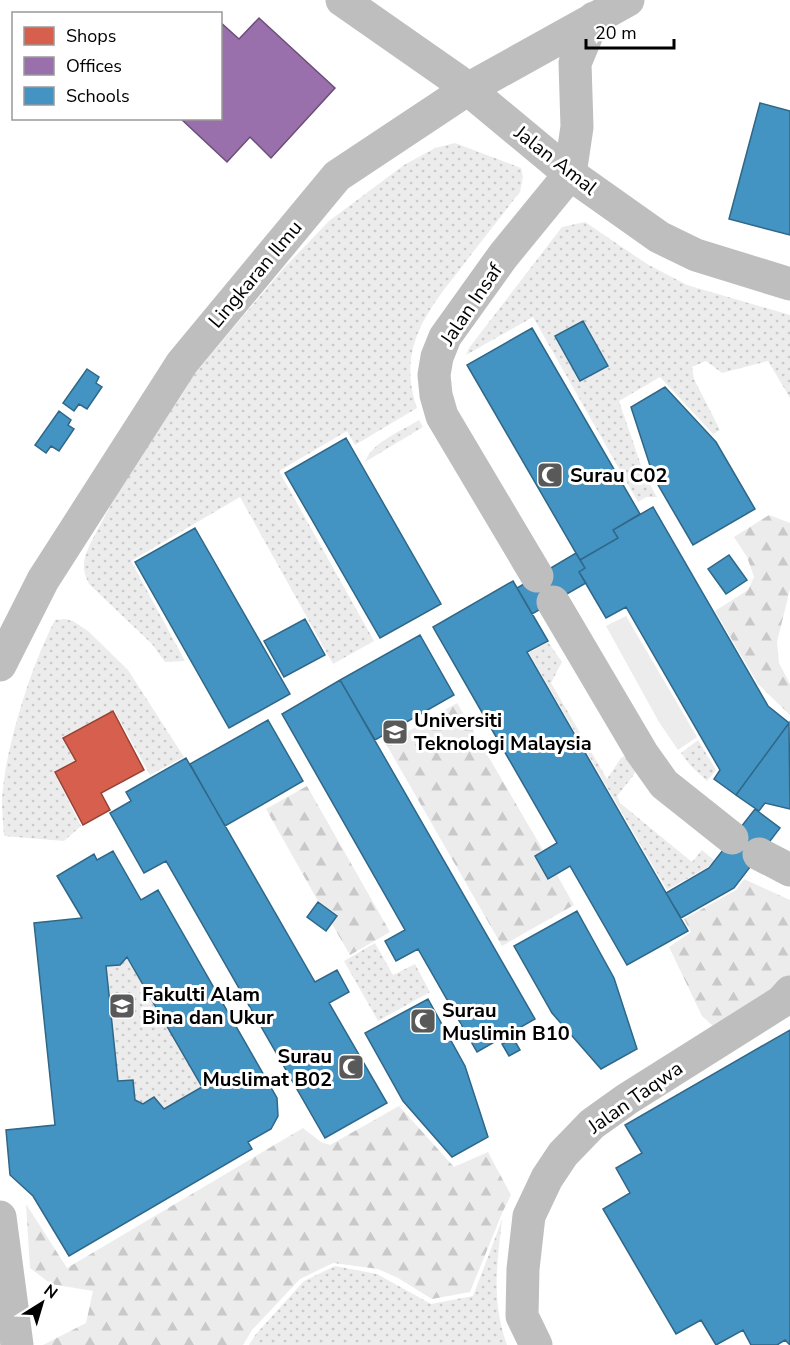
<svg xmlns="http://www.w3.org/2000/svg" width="790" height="1345" font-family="'Nunito Sans',sans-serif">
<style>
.grass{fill:url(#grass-dots)}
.forest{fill:url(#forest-firs)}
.park{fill:#ececec}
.shops{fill:#d6604d;stroke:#964336;stroke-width:1.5}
.offices{fill:#9970ab;stroke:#6b4e78;stroke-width:1.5}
.schools{fill:#4393c3;stroke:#2f6788;stroke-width:1.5;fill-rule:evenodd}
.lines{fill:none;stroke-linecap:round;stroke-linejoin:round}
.minor{stroke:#bebebe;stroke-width:33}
.labels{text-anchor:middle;stroke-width:6;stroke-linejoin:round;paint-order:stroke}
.street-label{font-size:20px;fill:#000;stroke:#fff}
.poi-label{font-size:20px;font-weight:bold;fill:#000;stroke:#fff;text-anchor:start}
</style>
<defs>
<pattern id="grass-dots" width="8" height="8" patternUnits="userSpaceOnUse" patternTransform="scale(1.5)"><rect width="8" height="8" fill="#ececec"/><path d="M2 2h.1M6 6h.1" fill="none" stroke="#c9c9c9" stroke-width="1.8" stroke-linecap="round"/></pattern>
<pattern id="forest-firs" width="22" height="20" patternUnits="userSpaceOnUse" patternTransform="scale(1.5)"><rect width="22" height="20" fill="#ececec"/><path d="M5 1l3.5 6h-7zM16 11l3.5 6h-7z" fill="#c9c9c9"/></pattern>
</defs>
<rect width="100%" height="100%" fill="#fff"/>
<!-- grass -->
<path class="grass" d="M455,143L521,168L523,177L520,192C501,216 482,240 464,264C428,310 396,347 417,408L355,445L347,431L279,471L374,641L333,664L240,497L131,561L185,661L165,662L152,644L89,584C81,568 83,560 90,544L158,417L284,268L329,221L404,165L435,148Z
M585,222L647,264L687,285L790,315V398L768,361L722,373L706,361L692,367L694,379L720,430L713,434L660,377L619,401L644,474L657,497H646L638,502L533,317L466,355L469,348L562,227Z
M419,420L423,427L365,462C372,442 402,431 419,420Z
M65,619L73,621L88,631L128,670L184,757L150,775L114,710L62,737L75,760L54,772L81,826L64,841L4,836C3,824 2,811 2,799C5,748 31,666 55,620Z
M548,642L562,662L551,683L607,779L621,758L626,755L637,767L633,776L617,796L620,803L692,862L702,850L714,860L708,867L667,890L529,653Z
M698,740L716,770L707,781L690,765L681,753Z
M375,943L393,975L415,964L430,992L378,1021L344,961Z
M127,957L202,1087L164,1109L154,1098L143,1104L135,1100L132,1080L118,1081L106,966L120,965Z
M502,1220C497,1265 491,1300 507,1345H249L256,1334L304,1281L335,1266L377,1274L431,1304L473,1296Z"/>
<!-- forest -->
<path class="forest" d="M769,515L790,523V589L777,642L779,663L790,684V715L758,684L715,611L748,590L754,577L747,557L734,537Z
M457,703L543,850L534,856L548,880L557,875L574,905L502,946L386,744Z
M307,786L390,932L350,955L332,924L338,915L318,901L266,809Z
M744,879L790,900V977L714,1027L702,1016L669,947L691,932L684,919L736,890Z
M399,1106L454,1167L488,1152L511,1195L503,1211L470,1292L432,1299L398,1278L378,1269L333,1263L300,1279L252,1330L243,1345H43L86,1323L93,1291L51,1284L30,1268L26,1204L67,1268L303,1128L321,1142L330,1145Z"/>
<!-- park -->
<path class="park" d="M626,616L697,737L678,750L659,722L606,626Z"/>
<!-- shops -->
<path class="shops" d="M113,711L144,770L101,793L110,810L83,825L55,772L76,761L63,738Z"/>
<!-- offices -->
<path class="offices" d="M259,18L335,88L271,158L250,137L227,162L180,118H220V22L239,39Z"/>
<!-- schools -->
<path class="schools" d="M760,103L790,111V235L729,219Z
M583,321L608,366L580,381L555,336Z
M532,328L640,514L613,530L618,538L580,560L467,365Z
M87,369L99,377L96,383L102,387L87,409L79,404L74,411L63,403Z
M665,387L716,442L755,509L693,545L654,478L631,407Z
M59,411L71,420L68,425L74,429L59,451L51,446L46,453L35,445Z
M346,438L441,604L380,638L285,473Z
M653,507L768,706L789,723L736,795L714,779L720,770L626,607L606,618L579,572L585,568L580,560L618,538L613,530Z
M195,528L290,694L229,728L135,562Z
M576,553L585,568L579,572L586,583L532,614L517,588Z
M729,555L747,580L726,594L708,569Z
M513,581L548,641L527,652L688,931L627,965L570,866L548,879L535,856L557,843L433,627Z
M305,619L325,655L284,677L264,641Z
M420,635L454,695L375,740L340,680Z
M340,680L535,1019L477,1052L418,949L396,961L385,941L405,930L282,714Z
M268,720L303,781L225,826L190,764Z
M789,723L790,809L765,803L759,811L736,795Z
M186,758L315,982L337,970L349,992L329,1003L387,1103L325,1138L166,861L144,873L110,813L131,801L126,792Z
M755,809L780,828L734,888L681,918L666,893L709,868Z
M113,851L141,900L158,890L277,1098L278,1116L271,1129L248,1142L252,1149L69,1256L33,1196L10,1175L6,1130L55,1125L34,923L82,918L57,876L94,854L97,860ZM127,957L202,1087L164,1109L154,1097L143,1104L135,1100L133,1080L118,1081L106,966L120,965Z
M318,902L337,916L326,931L307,917Z
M577,911L614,978L637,1049L601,1069L552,1013L514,946Z
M428,999L465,1066L488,1137L452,1157L403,1101L365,1033Z
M790,1030V1345L785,1340L777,1345H751L743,1330L716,1345L701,1320L676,1334L603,1209L630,1193L616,1168L642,1153L625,1125Z
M513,1038L520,1050L509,1056L502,1044Z"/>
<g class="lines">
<!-- minor -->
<path class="minor" d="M342,0L458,81L570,174L659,237L696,255L790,284
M537,576L442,416L436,395L434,375L437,357L445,337L503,256L570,174L577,127L575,63L594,18
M553,602L642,753L664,784L732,838
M0,665L43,580L182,363L337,176L468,89L628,0
M759,854L790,870
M0,1217L17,1345
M536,1345L522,1316L523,1269L529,1216L547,1178L563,1154L592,1124L627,1099L781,1002L790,992"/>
</g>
<!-- icons -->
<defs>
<symbol id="mosque-square" viewBox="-11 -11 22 22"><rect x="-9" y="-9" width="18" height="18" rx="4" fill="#595959" stroke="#fff"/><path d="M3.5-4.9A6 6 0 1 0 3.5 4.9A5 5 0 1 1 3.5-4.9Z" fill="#fff"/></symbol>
<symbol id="university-square" viewBox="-11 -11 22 22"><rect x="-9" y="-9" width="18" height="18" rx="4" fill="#595959" stroke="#fff"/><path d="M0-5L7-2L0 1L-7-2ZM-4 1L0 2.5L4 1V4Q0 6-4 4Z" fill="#fff"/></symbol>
</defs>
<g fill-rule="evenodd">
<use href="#mosque-square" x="535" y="460" width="30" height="30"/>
<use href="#university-square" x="380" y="717" width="30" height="30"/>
<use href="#university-square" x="107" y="991" width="30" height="30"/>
<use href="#mosque-square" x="408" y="1006" width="30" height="30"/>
<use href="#mosque-square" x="336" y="1052" width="30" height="30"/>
</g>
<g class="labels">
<!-- street labels -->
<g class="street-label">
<text transform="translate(556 160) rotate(38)" y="7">Jalan Amal</text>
<text transform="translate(255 274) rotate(-50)" y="7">Lingkaran Ilmu</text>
<text transform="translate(471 304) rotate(-56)" y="7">Jalan Insaf</text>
<text transform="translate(635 1097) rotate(-35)" y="7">Jalan Taqwa</text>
</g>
<!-- poi labels -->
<g class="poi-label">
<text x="570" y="482">Surau C02</text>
<text x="414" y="727">Universiti<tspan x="414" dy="23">Teknologi Malaysia</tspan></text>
<text x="142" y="1001">Fakulti Alam<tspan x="142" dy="23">Bina dan Ukur</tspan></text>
<text x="442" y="1017">Surau<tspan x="442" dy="23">Muslimin B10</tspan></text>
<text x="332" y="1063" text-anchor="end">Surau<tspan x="332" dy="23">Muslimat B02</tspan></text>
</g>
</g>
<!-- legend -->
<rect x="12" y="12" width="210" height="108" fill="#ffffff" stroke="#999999" stroke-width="1.5"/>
<rect x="24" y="27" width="30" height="18" fill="#d6604d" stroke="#999999" stroke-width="1.5"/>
<text x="66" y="42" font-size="18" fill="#000000">Shops</text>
<rect x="24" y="57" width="30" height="18" fill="#9970ab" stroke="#999999" stroke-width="1.5"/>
<text x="66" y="72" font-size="18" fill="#000000">Offices</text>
<rect x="24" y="87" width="30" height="18" fill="#4393c3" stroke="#999999" stroke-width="1.5"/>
<text x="66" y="102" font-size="18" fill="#000000">Schools</text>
<!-- north arrow -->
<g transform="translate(42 1303) rotate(37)" stroke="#ffffff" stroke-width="4.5" paint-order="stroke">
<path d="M0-4.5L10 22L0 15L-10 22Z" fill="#000000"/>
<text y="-9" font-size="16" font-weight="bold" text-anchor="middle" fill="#000000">N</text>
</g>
<!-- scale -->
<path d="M586 39v9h88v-9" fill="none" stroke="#000000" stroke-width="3"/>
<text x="595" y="39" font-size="18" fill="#000000" stroke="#ffffff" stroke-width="4.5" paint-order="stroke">20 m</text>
</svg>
